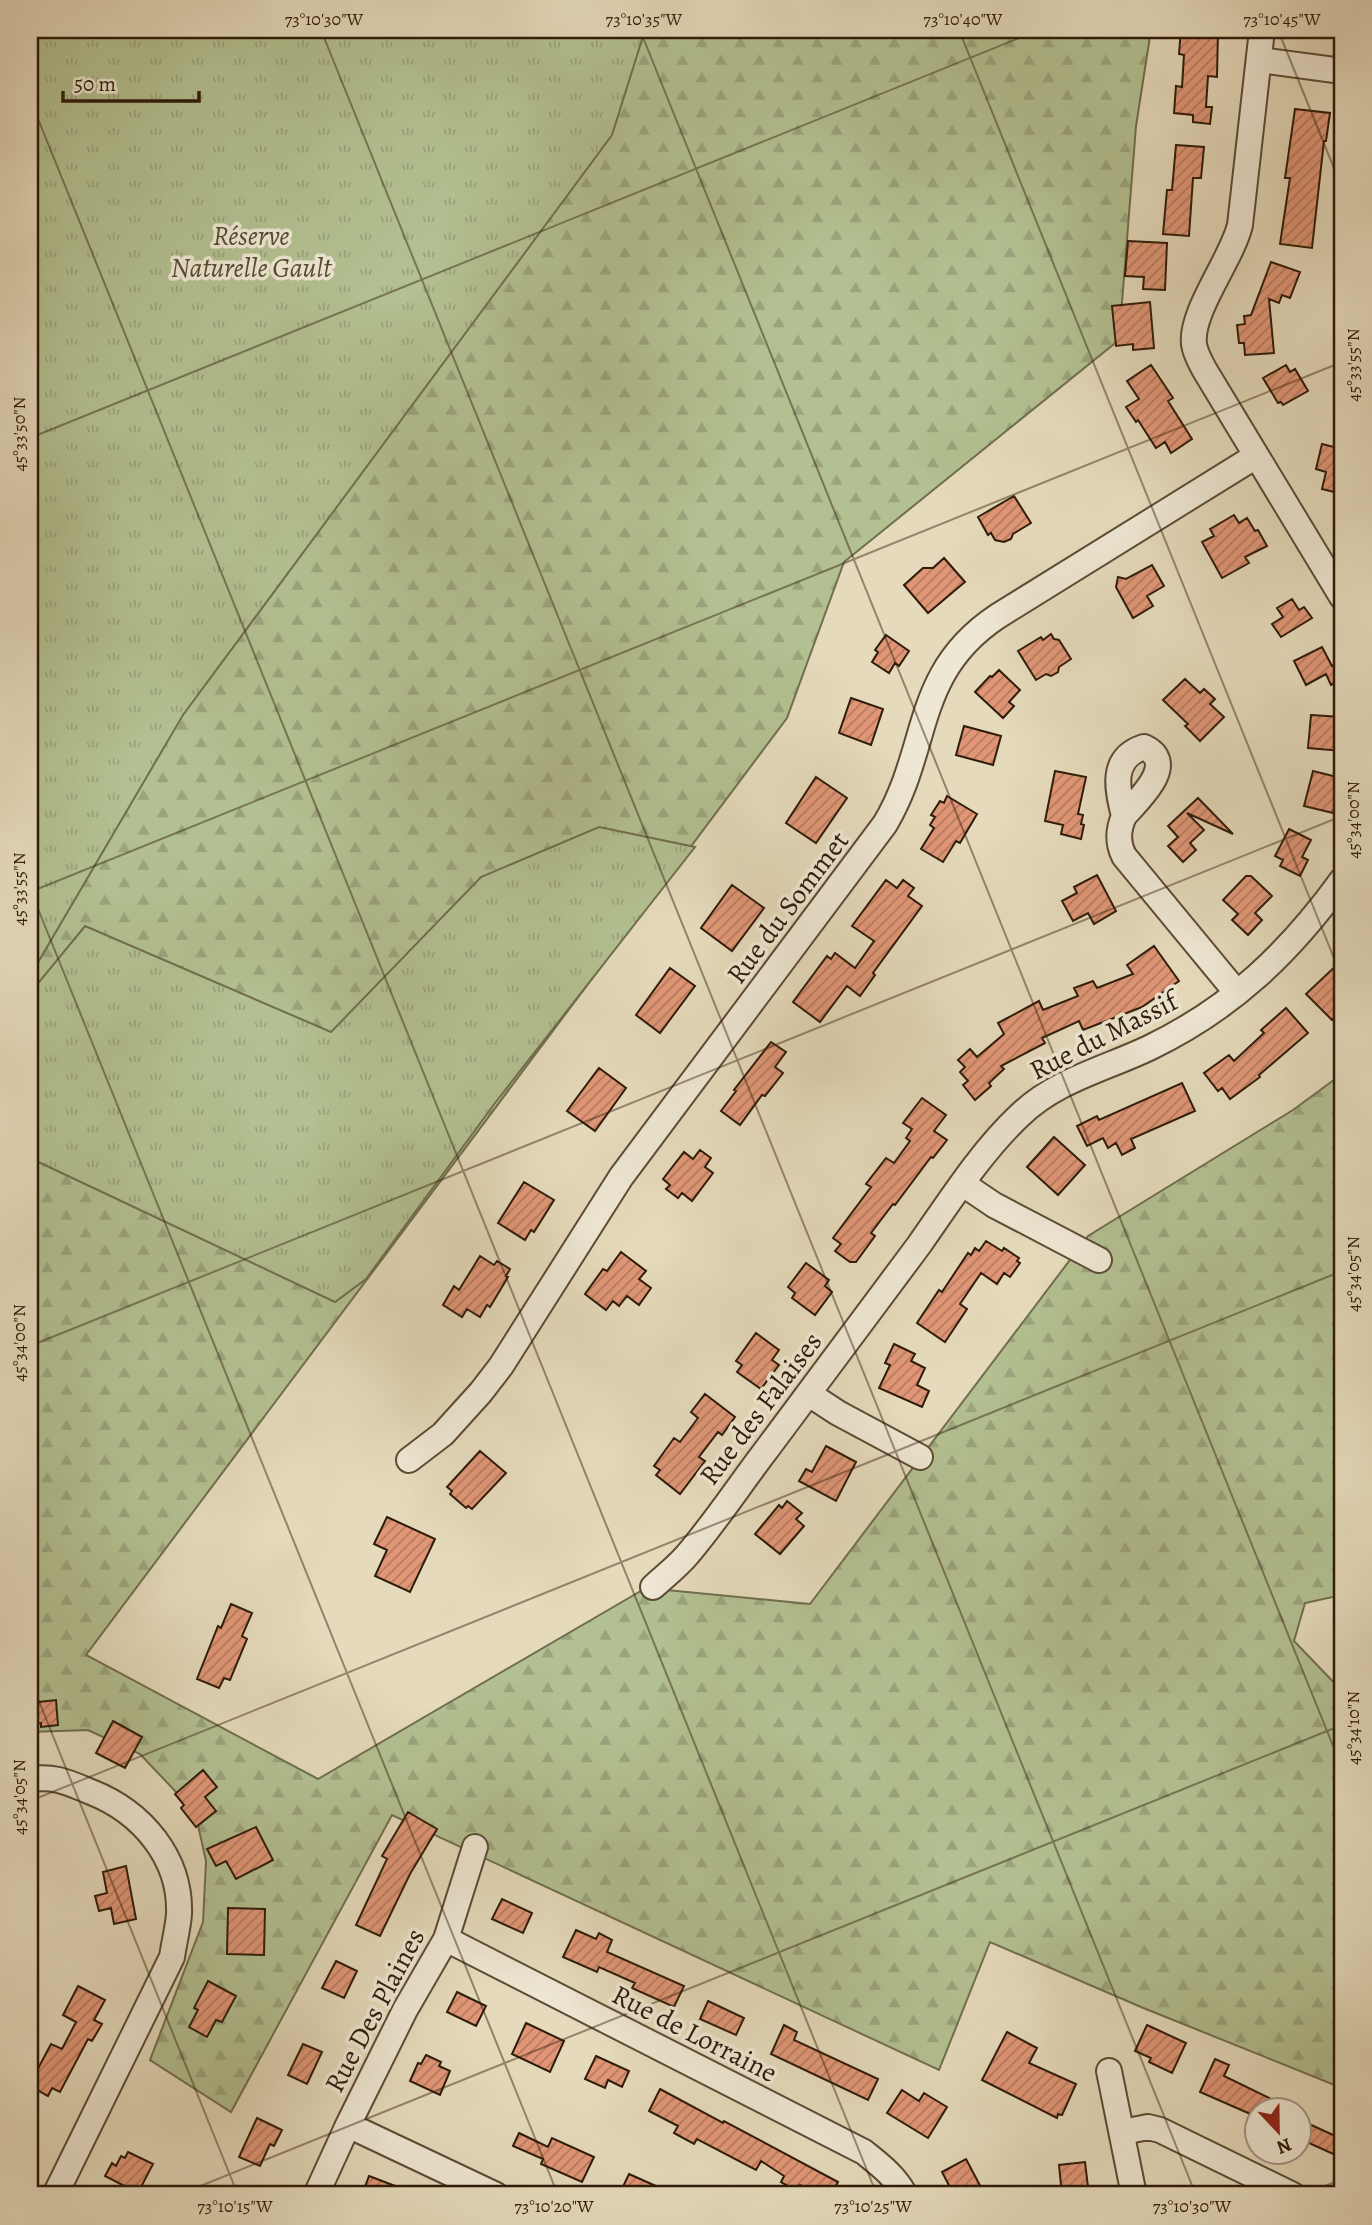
<svg xmlns="http://www.w3.org/2000/svg" width="1372" height="2225" font-family="Alegreya,serif">
<style>
.forest{fill:url(#forest-firs);stroke:#706e4d;stroke-width:2}
.park{fill:url(#park-tufts);stroke:#706e4d;stroke-width:2}
.building{fill:url(#building-hatch);stroke:#2e1b09;stroke-width:2}
.lines{fill:none;stroke-linecap:round;stroke-linejoin:round}
.minor-casing{stroke:#5c4b36;stroke-width:28}
.minor{stroke:#eee7d3;stroke-width:24}
.ticks{fill:none;stroke:#2e1b09;stroke-width:2;stroke-opacity:0.45}
.labels{text-anchor:middle;stroke-width:7;stroke-linejoin:round;paint-order:stroke}
.park-label{font-size:28px;font-style:italic;fill:#564d32;stroke:#eee7d3}
.street-label{font-size:28px;fill:#2e1b09;stroke:#eee7d3}
.neatline{fill:none;stroke:#2e1b09;stroke-width:2.5}
.ticks-label{font-size:18px;text-anchor:middle;fill:#2e1b09}
</style>
<defs>
<pattern id="forest-firs" width="22" height="20" patternUnits="userSpaceOnUse" patternTransform="scale(1.75)"><rect width="22" height="20" fill="#b3c091"/><path d="M5 1l3.5 6h-7zM16 11l3.5 6h-7z" fill="#9aa47c"/></pattern>
<pattern id="park-tufts" width="24" height="20" patternUnits="userSpaceOnUse" patternTransform="scale(1.75)"><rect width="24" height="20" fill="#b3c091"/><path d="M3 7l-1-3M5 7V3M7 7l1-3M15 17l-1-3M17 17v-4M19 17l1-3" fill="none" stroke="#9aa47c"/></pattern>
<pattern id="building-hatch" width="6" height="6" patternUnits="userSpaceOnUse" patternTransform="scale(1.75)"><rect width="6" height="6" fill="#e19777"/><path d="M-1 1l2-2M0 6l6-6M5 7l2-2" fill="none" stroke="#b77a60"/></pattern>
</defs>
<rect width="100%" height="100%" fill="#e5dabb"/>
<filter id="stains"><feTurbulence type="fractalNoise" baseFrequency=".00286" numOctaves="4"/><feColorMatrix values="0 0 0 0 .2 0 0 0 0 .09 0 0 0 0 .02 0 0 0 .5 -.17"/></filter>
<radialGradient id="worn" r=".72"><stop offset=".6" stop-color="#630" stop-opacity="0"/><stop offset="1" stop-color="#630" stop-opacity=".3"/></radialGradient>
<!-- forest -->
<path class="forest" d="M30,30H1151L1136,126L1119,340L844,562L787,718L86,1655L318,1779L646,1588L810,1604L1088,1236L1293,1110L1342,1074V1595L1305,1603L1294,1641L1342,1691V2088L1141,2007L990,1942L939,2070L392,1815L231,2112L150,2060L203,1922L206,1861L195,1812L140,1754L88,1730L30,1732Z"/>
<!-- park -->
<path class="park" d="M30,30H645L612,135L183,715L30,976Z
M599,827L695,847L495,1103L366,1279L335,1302L30,1158V993L85,926L331,1032L481,877Z"/>
<!-- building -->
<path class="building" d="M1181,30H1218L1217,77L1208,76L1206,107H1212L1210,124L1193,122V115L1174,113L1176,86L1182,87L1184,55L1179,54Z
M1295,109L1330,113L1326,141H1324L1312,248L1280,244L1290,178H1285Z
M1176,145L1204,147L1201,178H1193L1189,236L1163,234L1167,190H1172Z
M1128,241L1167,243L1165,290L1143,289L1144,277L1125,276Z
M1271,262L1300,272L1290,298L1282,295L1279,303L1269,299L1274,353L1245,355L1244,343H1239L1237,325L1245,324L1244,316L1251,315Z
M1150,302L1154,348L1133,350V344L1116,346L1112,306Z
M1151,365L1173,398L1168,401L1192,439L1171,453L1165,442L1156,448L1138,420L1136,422L1126,407L1139,399L1127,381Z
M1286,365L1290,372L1295,369L1308,391L1283,405L1281,402L1278,403L1263,378Z
M1322,444L1342,449V494L1322,489L1326,472L1316,469Z
M1014,496L1031,523L1013,534L1011,539L1004,542L995,540L991,533L988,535L978,517Z
M1234,515L1239,523L1247,518L1255,531L1258,530L1267,546L1245,557L1249,563L1222,578L1202,542L1214,536L1210,529Z
M944,558L965,582L928,613L904,585L923,568H933Z
M1152,565L1164,586L1147,596L1153,606L1133,618L1116,587L1118,577L1126,579Z
M1292,599L1299,610L1304,607L1312,618L1281,637L1272,624L1283,617L1277,608Z
M1051,634L1054,639L1059,640L1071,659L1059,667L1058,672L1051,676L1046,674L1036,680L1018,651L1041,637L1043,640Z
M886,635L909,651L899,666L895,663L889,673L872,662L878,652L875,650Z
M1322,647L1332,666L1342,660V678L1331,685L1326,674L1306,685L1294,661Z
M999,670L1020,690L1009,702L1014,706L1003,718L975,692L990,676L992,677Z
M1185,679L1200,693L1204,689L1215,699L1210,704L1224,717L1200,741L1185,726L1188,724L1163,700Z
M851,698L883,709L871,745L839,733Z
M1311,715L1342,717V751L1308,748Z
M964,726L1001,736L993,765L956,755Z
M1055,771L1086,777L1078,814L1083,815L1081,824L1084,825L1081,839L1061,834L1063,825L1045,821Z
M1313,771L1341,778L1333,813L1304,806Z
M816,777L847,798L816,843L786,823Z
M947,796L977,814L960,843L956,841L943,862L921,849L934,828L930,825L935,817L931,815L940,801L944,803Z
M1198,798L1233,834L1187,813L1204,830L1190,843L1196,850L1183,862L1168,846L1178,837L1168,826Z
M1289,829L1311,840L1302,857L1308,860L1300,876L1280,866L1283,860L1275,856Z
M1097,875L1116,911L1094,924L1088,913L1073,921L1062,901L1077,893L1074,887Z
M1246,876H1251L1272,896L1255,913L1262,920L1248,935L1232,920L1238,914L1223,900Z
M886,880L897,888L903,880L914,888L908,896L922,906L873,973L875,975L860,996L847,986L820,1022L793,1002L827,956L831,959L835,953L855,968L874,941L852,926Z
M732,885L764,908L732,951L701,928Z
M1154,946L1179,981L1142,1007L1083,1030L1079,1021L1042,1038L1045,1043L1001,1066L1004,1069L989,1083L991,1086L975,1100L963,1085L968,1081L960,1072L965,1067L958,1060L970,1049L977,1057L1004,1034L998,1023L1039,1001L1043,1010L1078,996L1074,988L1093,981L1097,988L1133,974L1127,965Z
M1342,960V1009L1332,1020L1306,994Z
M670,968L695,986L660,1033L636,1015Z
M1286,1008L1308,1033L1259,1075L1260,1077L1230,1099L1222,1088L1218,1091L1204,1073L1229,1055L1234,1061L1264,1033L1261,1030Z
M771,1042L786,1052L775,1067L783,1073L765,1096L762,1095L740,1125L721,1111L736,1091L734,1090Z
M599,1068L626,1088L595,1131L567,1111Z
M1182,1083L1195,1111L1131,1139L1135,1148L1122,1155L1116,1143L1108,1148L1103,1138L1087,1146L1077,1126L1097,1116L1099,1120Z
M922,1098L946,1115L934,1131L947,1140L933,1158L931,1157L895,1205L893,1204L871,1233L875,1236L856,1262H850L835,1251L841,1244L833,1238L871,1187L866,1184L886,1158L894,1163L910,1141L906,1138L912,1129L903,1123Z
M1054,1137L1085,1165L1058,1195L1027,1167Z
M700,1150L711,1158L705,1167L713,1173L692,1201L682,1193L678,1198L666,1189L670,1185L663,1179L684,1152L693,1159Z
M524,1182L554,1200L534,1232L531,1230L525,1240L498,1223Z
M986,1241L1002,1251L1004,1248L1019,1258L1017,1261L1020,1263L1010,1277L1004,1273L997,1284L981,1273L960,1304L967,1309L945,1342L917,1323L939,1290L942,1292L968,1253L971,1255L975,1248L979,1251Z
M621,1252L646,1271L639,1279L651,1288L639,1305L627,1296L619,1306L613,1301L606,1310L585,1294L603,1269L607,1271Z
M480,1256L494,1265L497,1261L510,1269L506,1276L508,1277L490,1307L487,1305L480,1317L467,1309L462,1317L443,1305L454,1286L459,1290Z
M806,1263L829,1280L825,1286L832,1292L815,1315L792,1298L795,1293L788,1287Z
M756,1333L779,1350L772,1360L779,1365L761,1389L737,1372L742,1365L736,1361Z
M894,1344L915,1354L911,1361L925,1368L917,1385L929,1391L922,1407L879,1388L890,1365L885,1363Z
M705,1394L735,1417L722,1435L718,1432L699,1457L705,1461L680,1494L656,1475L660,1470L654,1466L674,1438L680,1442L698,1418L691,1412Z
M826,1446L856,1462L836,1501L799,1481L806,1469L812,1472Z
M480,1451L506,1473L472,1509L468,1506L466,1508L450,1494L452,1491L447,1487Z
M787,1501L802,1513L796,1519L804,1526L780,1554L755,1534L779,1505L782,1508Z
M387,1517L435,1539L410,1592L375,1576L387,1550L374,1544Z
M231,1604L252,1613L242,1636L247,1639L230,1680L224,1678L219,1688L197,1679L218,1626L221,1628Z
M56,1700L58,1725L41,1727V1723L30,1724V1703Z
M113,1721L142,1737L125,1768L96,1753Z
M203,1770L217,1787L205,1797L216,1811L196,1827L181,1808L184,1805L175,1794Z
M408,1812L437,1829L410,1874L380,1936L356,1925L387,1859L382,1856Z
M256,1827L273,1860L236,1879L226,1861L216,1866L207,1849Z
M126,1866L136,1919L114,1924L111,1908L99,1911L95,1896L107,1893L103,1872Z
M502,1899L532,1913L523,1933L492,1919Z
M228,1908L265,1909L264,1955L227,1954Z
M576,1930L596,1939L599,1933L612,1940L607,1952L684,1986L674,2007L632,1988L635,1983L599,1967L597,1972L563,1957Z
M336,1961L357,1971L344,1998L322,1988Z
M208,1981L236,1996L222,2022L216,2020L207,2037L189,2027L198,2010L194,2008Z
M78,1986L105,2000L94,2020L102,2024L92,2041L88,2039L60,2092L52,2088L48,2096L34,2088L38,2080L33,2078L51,2044L62,2049L76,2022L63,2015Z
M457,1992L486,2006L476,2026L447,2012Z
M708,2001L744,2018L736,2035L700,2019Z
M526,2023L564,2041L550,2072L512,2054Z
M784,2025L797,2032L794,2040L878,2079L868,2100L771,2054Z
M1147,2025L1186,2043L1172,2073L1149,2062L1151,2058L1135,2051Z
M1007,2032L1037,2048L1029,2063L1076,2084L1062,2115L1058,2114L1057,2118L982,2080Z
M303,2044L322,2052L307,2084L288,2075Z
M426,2055L441,2062L439,2066L450,2071L440,2095L410,2081L418,2063L421,2064Z
M596,2056L629,2071L622,2087L608,2080L605,2088L585,2079Z
M1215,2059L1229,2065L1224,2076L1294,2110H1256L1255,2116L1200,2092Z
M660,2089L723,2123L724,2121L838,2182L831,2195H821L800,2185L797,2191L781,2182L784,2176L761,2161L756,2170L697,2139L694,2144L674,2133L678,2126L649,2111Z
M902,2090L919,2101L924,2093L947,2107L928,2138L887,2113Z
M257,2118L282,2130L274,2146L270,2144L260,2166L239,2157Z
M1298,2119L1342,2139V2158L1298,2138Z
M519,2133L548,2147L552,2138L594,2157L582,2182L541,2164L543,2159L513,2146Z
M128,2152L153,2164L138,2193L105,2176L112,2163L116,2166L121,2156L125,2158Z
M966,2159L985,2195H954L942,2172Z
M1085,2162L1089,2195H1062L1059,2165Z
M629,2174L676,2195H619Z
M369,2176L416,2194L415,2195H362Z"/>
<g class="lines">
<defs>
<path id="minor" d="M1262,30L1240,225C1232,259 1190,312 1194,344C1195,353 1200,361 1204,369L1342,597
M1259,60L1342,71
M1144,747C1179,763 1139,799 1124,816C1117,789 1110,758 1144,747Z
M1124,816C1118,830 1117,842 1124,856L1237,993
M963,1184L994,1205L1099,1260
M809,1394L838,1413L920,1457
M409,1460L443,1434L481,1392L501,1366L621,1177L885,824C931,747 912,673 998,616L1256,456
M653,1587C665,1576 678,1566 688,1554C716,1521 741,1483 767,1449C818,1381 869,1313 919,1245C950,1201 980,1153 1019,1116C1056,1080 1105,1069 1149,1048C1232,1008 1289,953 1342,880
M30,1779C56,1776 67,1782 91,1792C142,1812 181,1858 179,1914C178,1928 174,1943 172,1957L55,2195
M446,1939L864,2152C880,2165 895,2176 905,2195
M1109,2071L1134,2195
M348,2125L496,2195
M1123,2132L1148,2127L1160,2130L1293,2195
M316,2195L348,2125L405,2010L446,1939L475,1847"/>
</defs>
<!-- minor casing -->
<use href="#minor" class="minor-casing"/>
<!-- minor -->
<use href="#minor" class="minor"/>
</g>
<!-- ticks -->
<path class="ticks" d="M321,30L1196,2195M640,30L1342,1768M959,30L1342,978M1278,30L1342,188M30,99L877,2195M30,438L1039,30M30,889L558,2195M30,892L1342,362M30,1346L1342,816M30,1679L238,2195M30,1801L1342,1271M178,2195L1342,1725M1303,2195L1342,2179"/>
<g class="labels">
<!-- park labels -->
<g class="park-label">
<text x="251" y="245">Réserve<tspan x="251" dy="32">Naturelle Gault</tspan></text>
</g>
<!-- street labels -->
<g class="street-label">
<text transform="translate(787 907) rotate(-53)" y="10">Rue du Sommet</text>
<text transform="translate(1103 1035) rotate(-27)" y="10">Rue du Massif</text>
<text transform="translate(760 1408) rotate(-53)" y="10">Rue des Falaises</text>
<text transform="translate(374 2010) rotate(-62)" y="10">Rue Des Plaines</text>
<text transform="translate(695 2033) rotate(27)" y="10">Rue de Lorraine</text>
</g>
</g>
<!-- margin -->
<rect width="1372" height="2225" fill="none" stroke="#e5dabb" stroke-width="77"/>
<!-- north arrow -->
<g transform="translate(1278 2131) rotate(158)"><circle r="33" fill="#eee7d3" stroke="#a19582" stroke-width="2"/>
<path d="M0-5L12 26L0 18L-12 26Z" fill="#8f2418"/>
<text y="-10" font-size="19" font-weight="bold" text-anchor="middle" fill="#2e1b09">N</text>
</g>
<!-- scale -->
<path d="M63 91v10h136v-10" fill="none" stroke="#2e1b09" stroke-width="3.5"/>
<text x="74" y="91" font-size="21" fill="#2e1b09" stroke="#eee7d3" stroke-width="5" paint-order="stroke">50 m</text>
<rect x="38" y="38" width="1296" height="2148" class="neatline"/>
<g class="ticks-label">
<text x="324" y="25">73°10'30"W</text>
<text x="644" y="25">73°10'35"W</text>
<text x="963" y="25">73°10'40"W</text>
<text x="1282" y="25">73°10'45"W</text>
<text transform="translate(1353 365) rotate(-90)" y="6">45°33'55"N</text>
<text transform="translate(19 434) rotate(-90)" y="6">45°33'50"N</text>
<text transform="translate(1353 820) rotate(-90)" y="6">45°34'00"N</text>
<text transform="translate(19 889) rotate(-90)" y="6">45°33'55"N</text>
<text transform="translate(1353 1274) rotate(-90)" y="6">45°34'05"N</text>
<text transform="translate(19 1343) rotate(-90)" y="6">45°34'00"N</text>
<text transform="translate(1353 1728) rotate(-90)" y="6">45°34'10"N</text>
<text transform="translate(19 1797) rotate(-90)" y="6">45°34'05"N</text>
<text x="235" y="2212">73°10'15"W</text>
<text x="554" y="2212">73°10'20"W</text>
<text x="873" y="2212">73°10'25"W</text>
<text x="1192" y="2212">73°10'30"W</text>
</g>
<rect width="100%" height="100%" filter="url(#stains)"/>
<rect width="100%" height="100%" fill="url(#worn)"/>
</svg>
